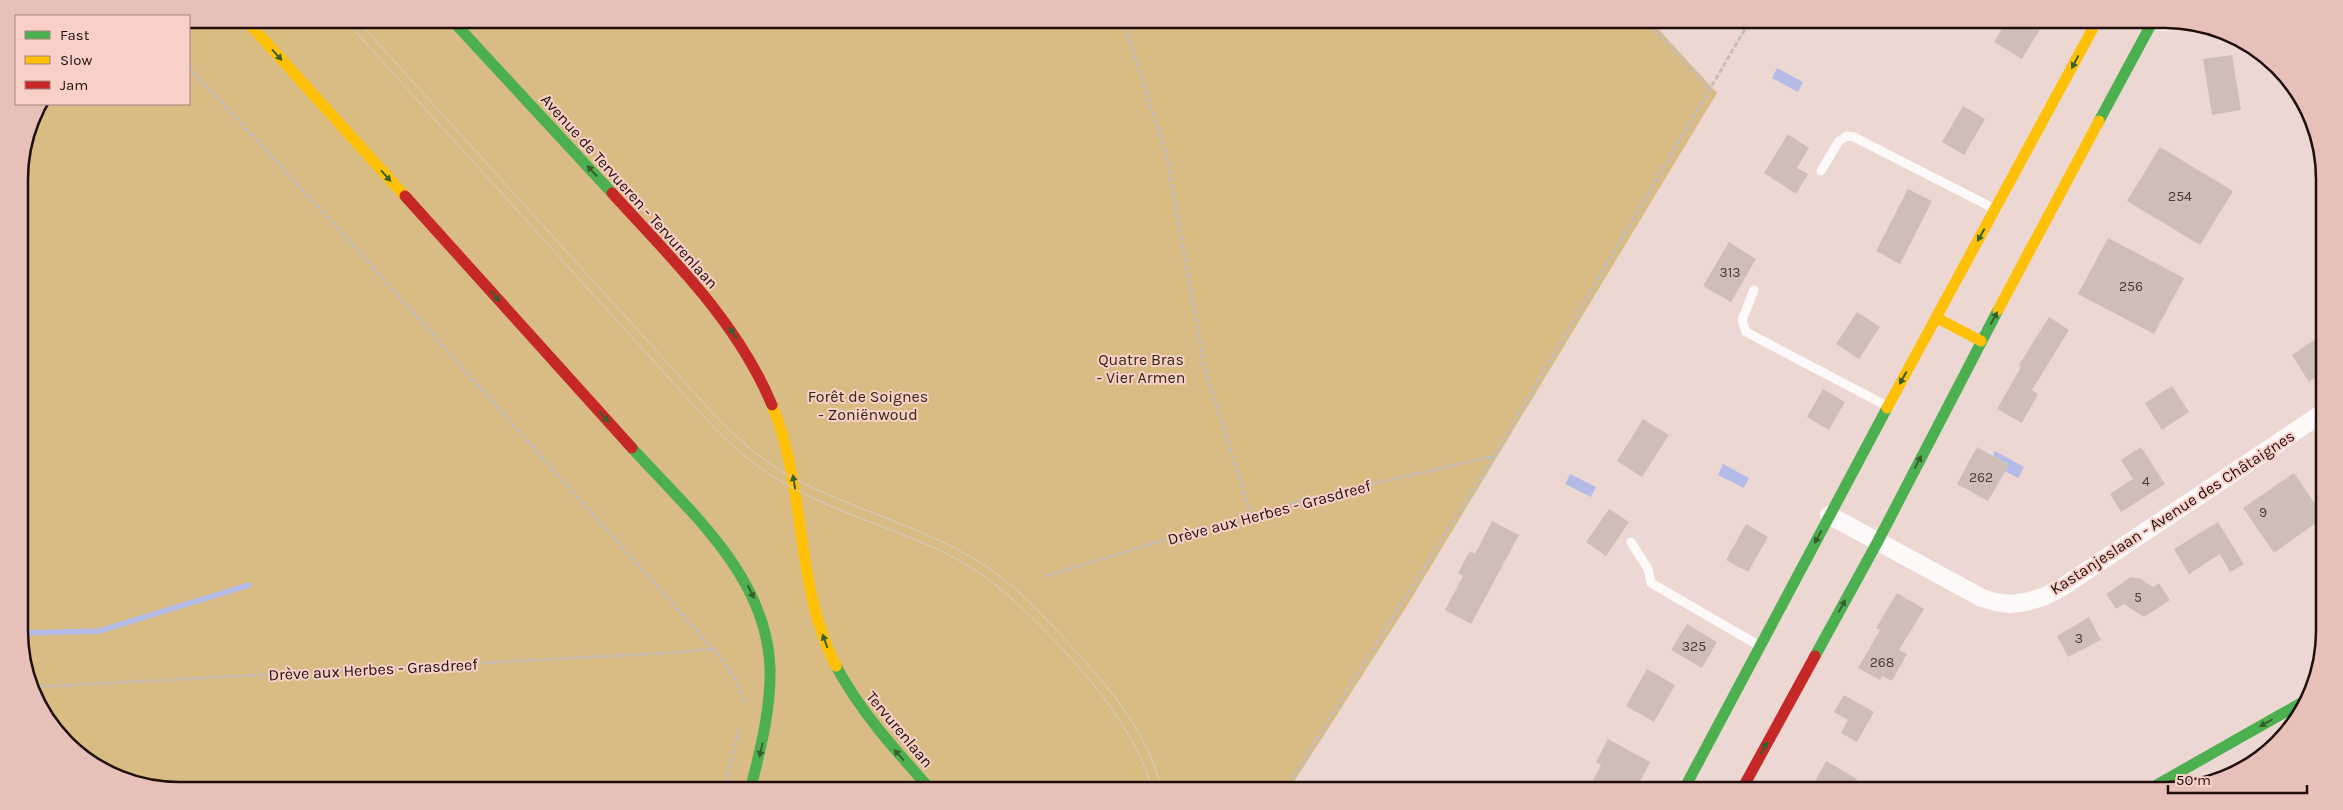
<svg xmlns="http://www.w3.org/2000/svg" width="2343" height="810" font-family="Karla,sans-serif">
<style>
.green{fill:#d8bc84}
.water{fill:#b4bbe7}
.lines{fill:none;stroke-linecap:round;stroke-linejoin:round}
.stream{stroke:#b4bbe7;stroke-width:5.5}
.building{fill:#cfbeb7}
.path{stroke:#c4bdbb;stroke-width:3;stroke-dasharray:5 2.5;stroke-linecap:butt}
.lane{stroke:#fcf9f8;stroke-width:9}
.street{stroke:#fcf9f8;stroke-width:18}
.fast{stroke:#4caf50;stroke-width:11}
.slow{stroke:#ffc107;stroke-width:11}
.jam{stroke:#c62828;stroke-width:11}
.tram{stroke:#d4cecd;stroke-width:1}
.oneway{fill:#365f2e}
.labels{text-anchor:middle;stroke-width:4;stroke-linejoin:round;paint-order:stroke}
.number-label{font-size:14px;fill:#4c3b37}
.street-label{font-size:16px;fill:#200f0c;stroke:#f8d0c8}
.park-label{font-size:16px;fill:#312913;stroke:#f8d0c8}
.rim{fill:none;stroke:#200f0c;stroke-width:2.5}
</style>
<rect width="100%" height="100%" fill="#edd7d3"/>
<!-- green -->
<path class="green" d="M189,19H1649L1717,93L1408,604L1288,791H179L127,783L58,737L22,662L19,168L35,108L38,104H189Z"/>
<!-- water -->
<path class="water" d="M1777,68L1803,82L1798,92L1772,78Z
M1995,451L2024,467L2018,478L2005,471L2008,464L1993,456Z
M1723,464L1749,478L1744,488L1718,475Z
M1570,474L1596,487L1591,497L1565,484Z"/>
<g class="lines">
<!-- stream -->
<path class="stream" d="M22,633L99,631L249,585"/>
</g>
<!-- building -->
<path class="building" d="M2008,19H2046L2022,59L1994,42Z
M2232,55L2241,110L2212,115L2203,59Z
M1963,106L1985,119L1964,155L1942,142Z
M1788,134L1809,148L1797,168L1808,174L1796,194L1764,173Z
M2160,147L2233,191L2200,245L2127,201Z
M1908,189L1932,201L1900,264L1876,251Z
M2108,238L2184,278L2154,334L2078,294Z
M1729,242L1756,259L1731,302L1703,286Z
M1857,312L1880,327L1859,359L1836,344Z
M2049,317L2069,330L2032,390L2038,394L2022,423L1997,409L2021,367L2019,365Z
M2323,334V372L2309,382L2292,355Z
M2172,386L2189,412L2162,430L2145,403Z
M1823,389L1845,402L1829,430L1807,417Z
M1643,419L1669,435L1642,477L1617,461Z
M1977,447L2009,465L1988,501L1957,484Z
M2141,447L2165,484L2121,512L2110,494L2133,479L2121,460Z
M2294,473L2324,517L2274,553L2243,508Z
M1609,509L1629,522L1606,556L1586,542Z
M1492,521L1519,535L1471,624L1445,610L1463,576L1458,573L1470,551L1475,554Z
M2218,522L2244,564L2230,572L2220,554L2189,574L2174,549Z
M1746,524L1768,537L1748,572L1726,560Z
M2131,577L2141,579L2153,587L2159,583L2170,600L2144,617L2124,604L2116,609L2106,594Z
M1897,593L1924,609L1899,650L1907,654L1892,681L1882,676L1880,680L1858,668L1880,630L1876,628Z
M2089,617L2101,640L2068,657L2057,636Z
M1687,624L1717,642L1702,668L1671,650Z
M1647,669L1675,685L1654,722L1626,706Z
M1844,695L1874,712L1857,742L1841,733L1848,720L1834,712Z
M1608,739L1650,762L1635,791H1587L1601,765L1596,762Z
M1826,761L1857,779L1851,791H1810Z"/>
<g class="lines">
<!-- path -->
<path class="path" d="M1123,19L1167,157L1204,365L1252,519
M1644,19L1709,88
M189,67L344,235L713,649C727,666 739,681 744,703
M1046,576L1181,535L1252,519L1302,500L1494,456
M34,687L667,653L713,649
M724,791L739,729
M1284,791L1494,456L1751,19"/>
<!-- lane -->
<path class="lane" d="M1821,171L1839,141L1847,136L1854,137L1993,208
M1754,290L1742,320L1746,332L1885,405
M1631,542L1648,569L1651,583L1758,645"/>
<!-- street -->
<path class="street" d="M2150,19L2159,22L2179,21
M1829,515L1982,598L1995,602L2010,604L2026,602L2043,597L2061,588L2324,412"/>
<!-- fast -->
<path class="fast" d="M451,19L612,193
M2099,121L2154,19
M632,448C689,511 767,576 770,668C771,710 760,751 750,791
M1815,656L1878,541L1998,310
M836,666C861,713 897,752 932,791
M1683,791L1887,408
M2146,791L2308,699"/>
<!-- slow -->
<path class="slow" d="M245,19L405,196
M1998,310L2099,121
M1937,318L1981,341
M772,405C807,489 794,585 836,666
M1887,408L2098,19
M2214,783L2268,751"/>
<!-- jam -->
<path class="jam" d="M612,193C672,259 737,321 772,405
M405,196L632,448
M1741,791L1815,656"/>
<!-- tram -->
<path class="tram" d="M344,19L706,419C724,438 743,456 765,471C820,509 888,525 947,554C990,575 1022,607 1055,641C1097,686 1135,731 1153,791
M356,19L710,410C735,437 762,461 795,479C854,510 921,526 978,561C1020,587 1055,628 1088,665C1120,701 1151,742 1162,791"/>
</g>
<!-- one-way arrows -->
<defs><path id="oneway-solid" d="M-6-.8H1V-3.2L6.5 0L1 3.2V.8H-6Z" transform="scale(1.25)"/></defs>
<g class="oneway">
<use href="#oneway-solid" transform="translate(277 55) rotate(48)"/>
<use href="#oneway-solid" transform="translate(2075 62) rotate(118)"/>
<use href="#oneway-solid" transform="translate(592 171) rotate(-133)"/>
<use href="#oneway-solid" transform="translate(386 176) rotate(48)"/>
<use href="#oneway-solid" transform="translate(1981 235) rotate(119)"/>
<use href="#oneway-solid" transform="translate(495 296) rotate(48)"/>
<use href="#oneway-solid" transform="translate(1994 318) rotate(-61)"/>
<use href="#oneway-solid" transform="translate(733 333) rotate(-127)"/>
<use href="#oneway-solid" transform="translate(1903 378) rotate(119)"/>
<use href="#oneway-solid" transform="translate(604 417) rotate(48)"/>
<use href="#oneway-solid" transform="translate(1918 462) rotate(-63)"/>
<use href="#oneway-solid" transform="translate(794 482) rotate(-100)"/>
<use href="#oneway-solid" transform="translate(1818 537) rotate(118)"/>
<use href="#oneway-solid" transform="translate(751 592) rotate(64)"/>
<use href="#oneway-solid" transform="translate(1842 606) rotate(-61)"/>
<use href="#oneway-solid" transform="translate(825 641) rotate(-110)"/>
<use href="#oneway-solid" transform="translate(2266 723) rotate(150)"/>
<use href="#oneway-solid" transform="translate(1764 748) rotate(-61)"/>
<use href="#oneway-solid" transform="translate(761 750) rotate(103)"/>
<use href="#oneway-solid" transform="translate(899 755) rotate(-132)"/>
</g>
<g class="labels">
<!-- number labels -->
<g class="number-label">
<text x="2180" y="201">254</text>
<text x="1730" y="277">313</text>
<text x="2131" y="291">256</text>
<text x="1981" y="482">262</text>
<text x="2146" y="486">4</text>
<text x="2263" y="517">9</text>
<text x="2138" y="602">5</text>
<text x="2079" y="643">3</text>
<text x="1694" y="651">325</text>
<text x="1882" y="667">268</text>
</g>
<!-- street labels -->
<g class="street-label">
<text transform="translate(630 191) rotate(48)" y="6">Avenue de Tervueren - Tervurenlaan</text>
<text transform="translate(1269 512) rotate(-15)" y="6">Drève aux Herbes - Grasdreef</text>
<text transform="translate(2172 512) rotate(-33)" y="6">Kastanjeslaan - Avenue des Châtaignes</text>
<text transform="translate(373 669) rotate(-3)" y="6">Drève aux Herbes - Grasdreef</text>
<text transform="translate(900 729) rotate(50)" y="6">Tervurenlaan</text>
</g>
<!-- park labels -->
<g class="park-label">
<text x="1141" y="365">Quatre Bras<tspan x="1141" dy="18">- Vier Armen</tspan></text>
<text x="868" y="402">Forêt de Soignes<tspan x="868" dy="18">- Zoniënwoud</tspan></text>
</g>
</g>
<!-- crop -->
<path d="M0 0H2343V810H0ZM179 28H2165A151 151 0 0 1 2316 179V631A151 151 0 0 1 2165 782H179A151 151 0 0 1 28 631V179A151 151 0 0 1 179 28Z" fill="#e7c1b9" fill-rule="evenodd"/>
<path class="rim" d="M179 28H2165A151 151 0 0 1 2316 179V631A151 151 0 0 1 2165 782H179A151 151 0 0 1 28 631V179A151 151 0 0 1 179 28Z"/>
<!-- legend -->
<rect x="15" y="15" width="175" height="90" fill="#f8d0c8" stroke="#a2837d"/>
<rect x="25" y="31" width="25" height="8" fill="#4caf50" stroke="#a2837d"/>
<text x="60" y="40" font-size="15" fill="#200f0c">Fast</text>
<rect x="25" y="56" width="25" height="8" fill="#ffc107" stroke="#a2837d"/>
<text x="60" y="65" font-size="15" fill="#200f0c">Slow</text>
<rect x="25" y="81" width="25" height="8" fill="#c62828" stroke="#a2837d"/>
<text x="60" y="90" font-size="15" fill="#200f0c">Jam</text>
<!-- scale -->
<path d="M2168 785v8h139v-8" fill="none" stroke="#200f0c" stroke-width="2.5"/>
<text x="2176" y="785" font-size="15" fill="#200f0c" stroke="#f8d0c8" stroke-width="4" paint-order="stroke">50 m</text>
</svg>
